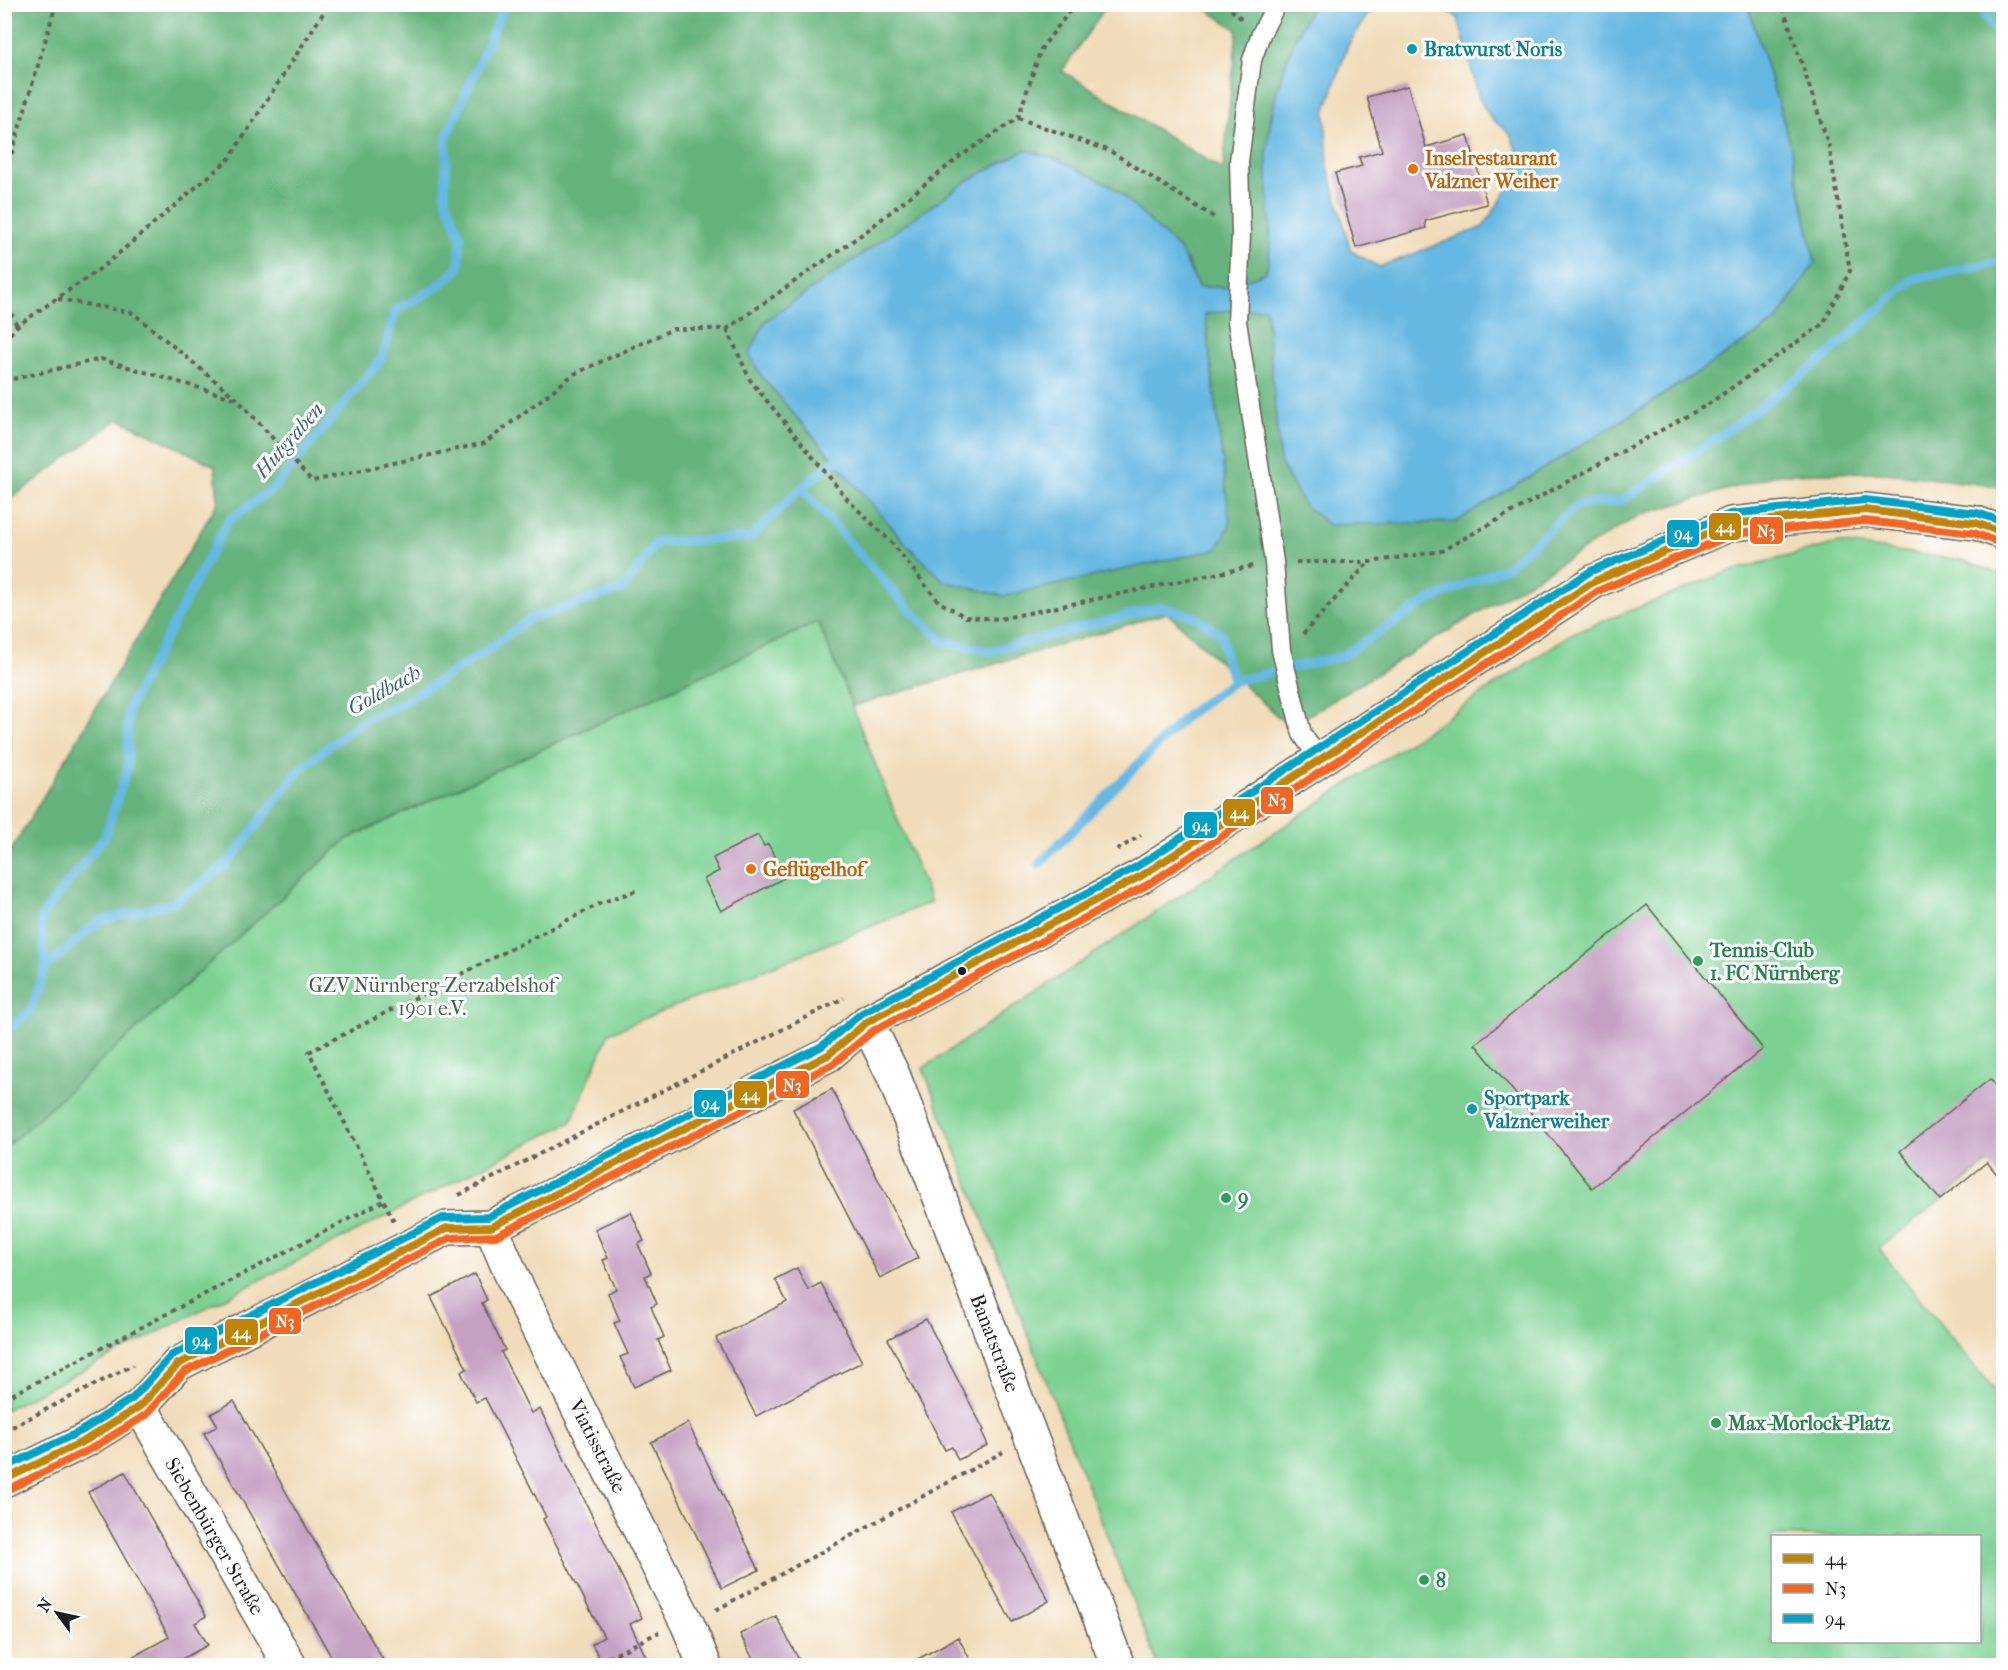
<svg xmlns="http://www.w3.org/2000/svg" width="2008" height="1670" font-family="'IM FELL French Canon',serif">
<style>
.green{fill:#7cd092;stroke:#4c7657;stroke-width:1.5;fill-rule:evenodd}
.forest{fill:#65b27c;stroke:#40674c;stroke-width:1.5}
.water{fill:#66b7e1;stroke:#416a7e;stroke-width:1.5}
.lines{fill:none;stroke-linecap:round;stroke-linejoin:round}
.stream{stroke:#66b7e1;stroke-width:9}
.building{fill:#c4a1c2}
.service-casing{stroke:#665f53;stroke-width:21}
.minor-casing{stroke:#665f53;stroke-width:36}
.path{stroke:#665f53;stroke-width:4;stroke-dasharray:4.5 4.5;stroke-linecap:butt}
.service{stroke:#fff;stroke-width:18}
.minor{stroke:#fff;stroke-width:33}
.bus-1-casing{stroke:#fff;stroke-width:12}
.bus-2-casing{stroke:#fff;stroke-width:12}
.bus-3-casing{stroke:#fff;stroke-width:12}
.bus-1{stroke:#c08407;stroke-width:8}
.bus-2{stroke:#f26522;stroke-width:8}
.bus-3{stroke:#01a2c5;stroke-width:8}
.culture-dot{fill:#0f9aa8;stroke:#fff;stroke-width:2}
.food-dot{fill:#e8710a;stroke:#fff;stroke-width:2}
.leisure-dot{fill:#2e9e5b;stroke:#fff;stroke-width:2}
.bus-dot{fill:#1c1c1c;stroke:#fff;stroke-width:2}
.labels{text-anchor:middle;stroke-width:6;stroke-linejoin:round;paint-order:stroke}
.culture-label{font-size:20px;font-weight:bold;fill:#0d838f;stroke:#fff;text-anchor:start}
.food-label{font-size:20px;font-weight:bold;fill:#c56008;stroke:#fff;text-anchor:start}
.leisure-label{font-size:20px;font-weight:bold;fill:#27864d;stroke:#fff;text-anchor:start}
.park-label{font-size:20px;fill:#42644b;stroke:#fff}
.street-label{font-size:20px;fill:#1c1c1c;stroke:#fff}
.water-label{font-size:21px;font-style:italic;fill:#3d6275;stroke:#fff}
.line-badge{stroke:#fff;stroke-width:2}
.badge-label{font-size:16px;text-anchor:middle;font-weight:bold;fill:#fff}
</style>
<rect width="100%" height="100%" fill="#fff"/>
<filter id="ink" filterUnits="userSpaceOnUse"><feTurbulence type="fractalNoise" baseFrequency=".0167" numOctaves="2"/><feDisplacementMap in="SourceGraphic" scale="12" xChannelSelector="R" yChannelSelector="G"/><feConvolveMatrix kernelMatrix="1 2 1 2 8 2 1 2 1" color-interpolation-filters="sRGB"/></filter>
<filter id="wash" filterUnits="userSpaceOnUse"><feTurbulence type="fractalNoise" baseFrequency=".008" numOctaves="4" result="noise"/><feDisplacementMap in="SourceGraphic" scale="24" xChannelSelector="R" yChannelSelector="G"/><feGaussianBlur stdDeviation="1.35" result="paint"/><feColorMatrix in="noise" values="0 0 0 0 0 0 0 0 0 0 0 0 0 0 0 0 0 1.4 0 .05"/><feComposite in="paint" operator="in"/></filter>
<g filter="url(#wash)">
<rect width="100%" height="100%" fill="#f0dcba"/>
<!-- green -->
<path class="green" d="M1838,543L1963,560L2003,575V1151L1879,1249L2003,1401V1435L2001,1437L2004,1440L2003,1665H1158L923,1068L1571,634L1730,571ZM1772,1536H1980V1642H1772Z
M818,622L931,902L609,1033L571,1122L5,1410L4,1148L347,839Z"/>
<!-- forest -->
<path class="forest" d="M5,5H1107L1062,71L1223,170L1237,30L1200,5H1313C1286,50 1271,100 1267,153C1265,193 1276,232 1266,272L1230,287H1198L1187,261L1025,150L969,180L766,321L750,354L762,377L909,547L1230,525L1205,314L1229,310L1266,308L1280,462L1647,405L1776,322L1815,262L1790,143L1748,5H2003V487L1877,472L1780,474L1640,515L1289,727L1167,613L853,706L818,622L347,839L5,1148V861L218,502L215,466L119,419L5,503Z"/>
<!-- water -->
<path class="water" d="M1438,4L1748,5L1790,143L1815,262L1776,322L1647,405L1456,522L1329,525L1305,506L1280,462L1266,308L1229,310L1205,314L1230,525L1217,549L1004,596L944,581L909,547L762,377L749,354L766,321L969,180L1025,150L1057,159L1112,186L1180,250L1198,287H1230L1266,272C1276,232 1265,193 1267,153C1271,100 1286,50 1313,5H1374L1348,45L1325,112L1328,167L1351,251L1379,267L1483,227L1508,189L1518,153L1510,134L1491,118L1480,101L1458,18Z"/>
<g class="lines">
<!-- stream -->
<path class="stream" d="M1976,4L2004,43
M801,488L910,610L944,642L990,651L1160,607L1196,617L1222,635L1226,661L1234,681
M1039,864L1187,715L1234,681L1342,656L1428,601L1508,566L1577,505L1621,501L1734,426L1820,362L1913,279L2004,261
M45,968L41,917L105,836L128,766V709L228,521L275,487L382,358L396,310L436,288L459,268L461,237L445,197L447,136L505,4
M4,1033L30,1012L45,968L99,921L173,903L227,864L301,768L359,723L407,700L488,650L529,619L623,589L657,542L750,538L801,488L835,461"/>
</g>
<g id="blocks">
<!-- building -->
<path class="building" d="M1408,86L1426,147L1468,135L1487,204L1425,221L1426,228L1356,248L1335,173L1362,166L1359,157L1382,151L1367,97Z
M758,835L764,846L768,844L786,877L721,911L704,879L719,871L713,858Z
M1647,905L1763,1049L1592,1188L1475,1044Z
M1990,1079L2004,1096V1183L1987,1162L1940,1200L1900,1151Z
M832,1089L918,1258L880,1278L793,1109Z
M631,1212L644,1241L638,1244L651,1273L645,1276L657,1304L651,1307L664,1337L658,1340L671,1370L634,1387L620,1357L628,1354L614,1323L620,1321L608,1293L616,1289L603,1260L608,1258L595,1229Z
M797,1268L808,1290L821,1283L862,1362L756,1416L716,1338L787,1302L775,1279Z
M475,1274L487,1300L482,1303L505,1350L501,1352L531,1413L540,1409L642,1618L630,1624L650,1665H603L592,1644L604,1637L543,1519L546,1517L485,1398L476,1402L461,1372L467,1369L431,1297Z
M926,1319L984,1430L982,1432L988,1445L958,1460L952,1447L945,1450L888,1339Z
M234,1401L290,1499L386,1665H336L204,1433L218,1426L211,1414Z
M688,1423L759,1570L722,1588L651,1442Z
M125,1472L206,1616L195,1623L208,1645L171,1665H118L169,1637L88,1492Z
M989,1492L1049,1601L1012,1622L951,1512Z
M776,1616L791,1645L802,1665H756L740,1634Z
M958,1637L973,1665H907Z"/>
</g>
</g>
<g filter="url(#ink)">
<use href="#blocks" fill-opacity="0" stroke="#665f53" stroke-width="1.5"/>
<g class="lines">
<defs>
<path id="service" d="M1275,7L1261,34L1252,60L1239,161L1241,235L1237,321L1274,562L1281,650L1302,734L1319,759"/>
<path id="minor" d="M867,1022L894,1077L1118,1666
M491,1227L515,1283L688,1625L705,1666
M140,1406L290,1666
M4,1480L86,1440L140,1406L178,1364L447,1228L491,1227L828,1055L867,1022L1141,876L1595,581L1731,524L1865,510L1976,523L2004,533"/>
</defs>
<!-- service casing -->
<use href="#service" class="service-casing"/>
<!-- minor casing -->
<use href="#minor" class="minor-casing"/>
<!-- path -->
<path class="path" d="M1224,4L1242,19
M1018,118L1110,151L1217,219
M4,180L56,4
M4,296L17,326
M58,299L133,313L237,399L312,481L485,443L574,374L673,329H727L868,230L959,157L1018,118L1041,49L1075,4
M727,329L750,380L848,500L891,542L939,602L966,617L1000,619L1253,566
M4,341L17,326L104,266L229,159L329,4
M4,381L101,359L233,398
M1296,562H1370L1441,551L1707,405L1823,324L1850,271L1829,146L1782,4
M1303,634L1369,562
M1117,850L1141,835
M459,1195L844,998
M394,1221L309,1052L603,902L638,890
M4,1399L383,1201
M4,1431L133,1365
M716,1610L1003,1452
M592,1666L659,1632"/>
<!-- service -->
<use href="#service" class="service"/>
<!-- minor -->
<use href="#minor" class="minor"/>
<defs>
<path id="bus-1" d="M4,1480L86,1440L140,1406L178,1364L447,1228L491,1227L828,1055L867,1022L1141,876L1595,581L1731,524L1865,510L1976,523L2004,533"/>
<path id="bus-2" d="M9,1489L91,1449L146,1415L184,1372L450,1238L496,1236L833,1064L873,1031L1147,885L1600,590L1734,534L1865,521L1974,533L2000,543"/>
<path id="bus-3" d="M4,1468L81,1431L133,1398L172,1355L443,1218L488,1217L822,1046L862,1013L1136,867L1591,571L1730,514L1865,500L1977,513L2004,522"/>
</defs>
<!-- bus-1 casing -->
<use href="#bus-1" class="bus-1-casing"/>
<!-- bus-2 casing -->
<use href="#bus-2" class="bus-2-casing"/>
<!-- bus-3 casing -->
<use href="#bus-3" class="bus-3-casing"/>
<!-- bus-1 -->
<use href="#bus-1" class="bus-1"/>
<!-- bus-2 -->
<use href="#bus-2" class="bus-2"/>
<!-- bus-3 -->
<use href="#bus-3" class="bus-3"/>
</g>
</g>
<!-- markers -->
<g class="culture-dot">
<circle cx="1412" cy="49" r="6"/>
<circle cx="1472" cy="1109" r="6"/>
</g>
<g class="food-dot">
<circle cx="1413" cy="169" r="6"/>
<circle cx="751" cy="869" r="6"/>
</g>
<g class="leisure-dot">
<circle cx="1698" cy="961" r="6"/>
<circle cx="1226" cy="1198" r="6"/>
<circle cx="1716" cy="1423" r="6"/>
<circle cx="1424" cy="1580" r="6"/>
</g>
<circle class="bus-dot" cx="962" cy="971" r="5"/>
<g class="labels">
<!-- culture labels -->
<g class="culture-label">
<text x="1424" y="56">Bratwurst Noris</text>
<text x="1484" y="1105">Sportpark<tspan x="1484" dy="23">Valznerweiher</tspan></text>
</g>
<!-- food labels -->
<g class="food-label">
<text x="1425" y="165">Inselrestaurant<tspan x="1425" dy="23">Valzner Weiher</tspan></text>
<text x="763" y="876">Geflügelhof</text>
</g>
<!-- leisure labels -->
<g class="leisure-label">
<text x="1710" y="957">Tennis-Club<tspan x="1710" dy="23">1. FC Nürnberg</tspan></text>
<text x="1238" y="1205">9</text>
<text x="1728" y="1430">Max-Morlock-Platz</text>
<text x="1436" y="1587">8</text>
</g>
<!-- park labels -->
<g class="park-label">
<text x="432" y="992">GZV Nürnberg-Zerzabelshof<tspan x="432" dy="23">1901 e.V.</tspan></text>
</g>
<!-- street labels -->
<g class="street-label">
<text transform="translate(995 1343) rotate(69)" y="7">Banatstraße</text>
<text transform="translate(598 1446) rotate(63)" y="7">Viatisstraße</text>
<text transform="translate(215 1536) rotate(60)" y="7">Siebenbürger Straße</text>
</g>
<!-- water labels -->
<g class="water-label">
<text transform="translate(289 440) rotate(-49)" y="7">Hutgraben</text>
<text transform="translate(384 690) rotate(-29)" y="7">Goldbach</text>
</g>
</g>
<g class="line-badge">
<rect x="1708" y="512" width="34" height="29" rx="6" fill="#c08407"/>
<rect x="1749" y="516" width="35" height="29" rx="6" fill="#f26522"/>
<rect x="1666" y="519" width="34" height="29" rx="6" fill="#01a2c5"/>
<rect x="1260" y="786" width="34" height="29" rx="6" fill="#f26522"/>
<rect x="1222" y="798" width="34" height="29" rx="6" fill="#c08407"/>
<rect x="1183" y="811" width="35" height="28" rx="6" fill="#01a2c5"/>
<rect x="775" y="1070" width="35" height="29" rx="6" fill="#f26522"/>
<rect x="733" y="1080" width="35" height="29" rx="6" fill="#c08407"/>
<rect x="693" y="1089" width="34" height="29" rx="6" fill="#01a2c5"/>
<rect x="268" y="1307" width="34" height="28" rx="6" fill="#f26522"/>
<rect x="224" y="1318" width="35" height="28" rx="6" fill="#c08407"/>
<rect x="184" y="1326" width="34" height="29" rx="6" fill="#01a2c5"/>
</g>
<g class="badge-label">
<text x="1725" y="532">44</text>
<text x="1766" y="537">N3</text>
<text x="1683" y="539">94</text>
<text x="1277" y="806">N3</text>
<text x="1239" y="818">44</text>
<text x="1201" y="831">94</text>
<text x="792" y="1091">N3</text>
<text x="750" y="1100">44</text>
<text x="710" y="1109">94</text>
<text x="285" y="1327">N3</text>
<text x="241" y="1338">44</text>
<text x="201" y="1346">94</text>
</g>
<!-- margin -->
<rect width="2008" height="1670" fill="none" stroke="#fff" stroke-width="24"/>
<!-- legend -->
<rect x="1771" y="1535" width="210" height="108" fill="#ffffff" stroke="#a4a4a4" stroke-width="1.5"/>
<rect x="1783" y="1554" width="30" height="9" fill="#c08407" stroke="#a4a4a4" stroke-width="1.5"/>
<text x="1825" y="1565" font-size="18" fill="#1c1c1c">44</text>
<rect x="1783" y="1584" width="30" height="9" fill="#f26522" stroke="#a4a4a4" stroke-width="1.5"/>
<text x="1825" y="1595" font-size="18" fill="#1c1c1c">N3</text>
<rect x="1783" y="1614" width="30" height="9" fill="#01a2c5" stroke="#a4a4a4" stroke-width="1.5"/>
<text x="1825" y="1625" font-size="18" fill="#1c1c1c">94</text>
<!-- north arrow -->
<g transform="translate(57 1613) rotate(303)" stroke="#ffffff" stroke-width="4.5" paint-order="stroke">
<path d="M0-4.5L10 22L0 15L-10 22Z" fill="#1c1c1c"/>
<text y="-9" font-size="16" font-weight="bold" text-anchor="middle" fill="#1c1c1c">N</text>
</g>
</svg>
